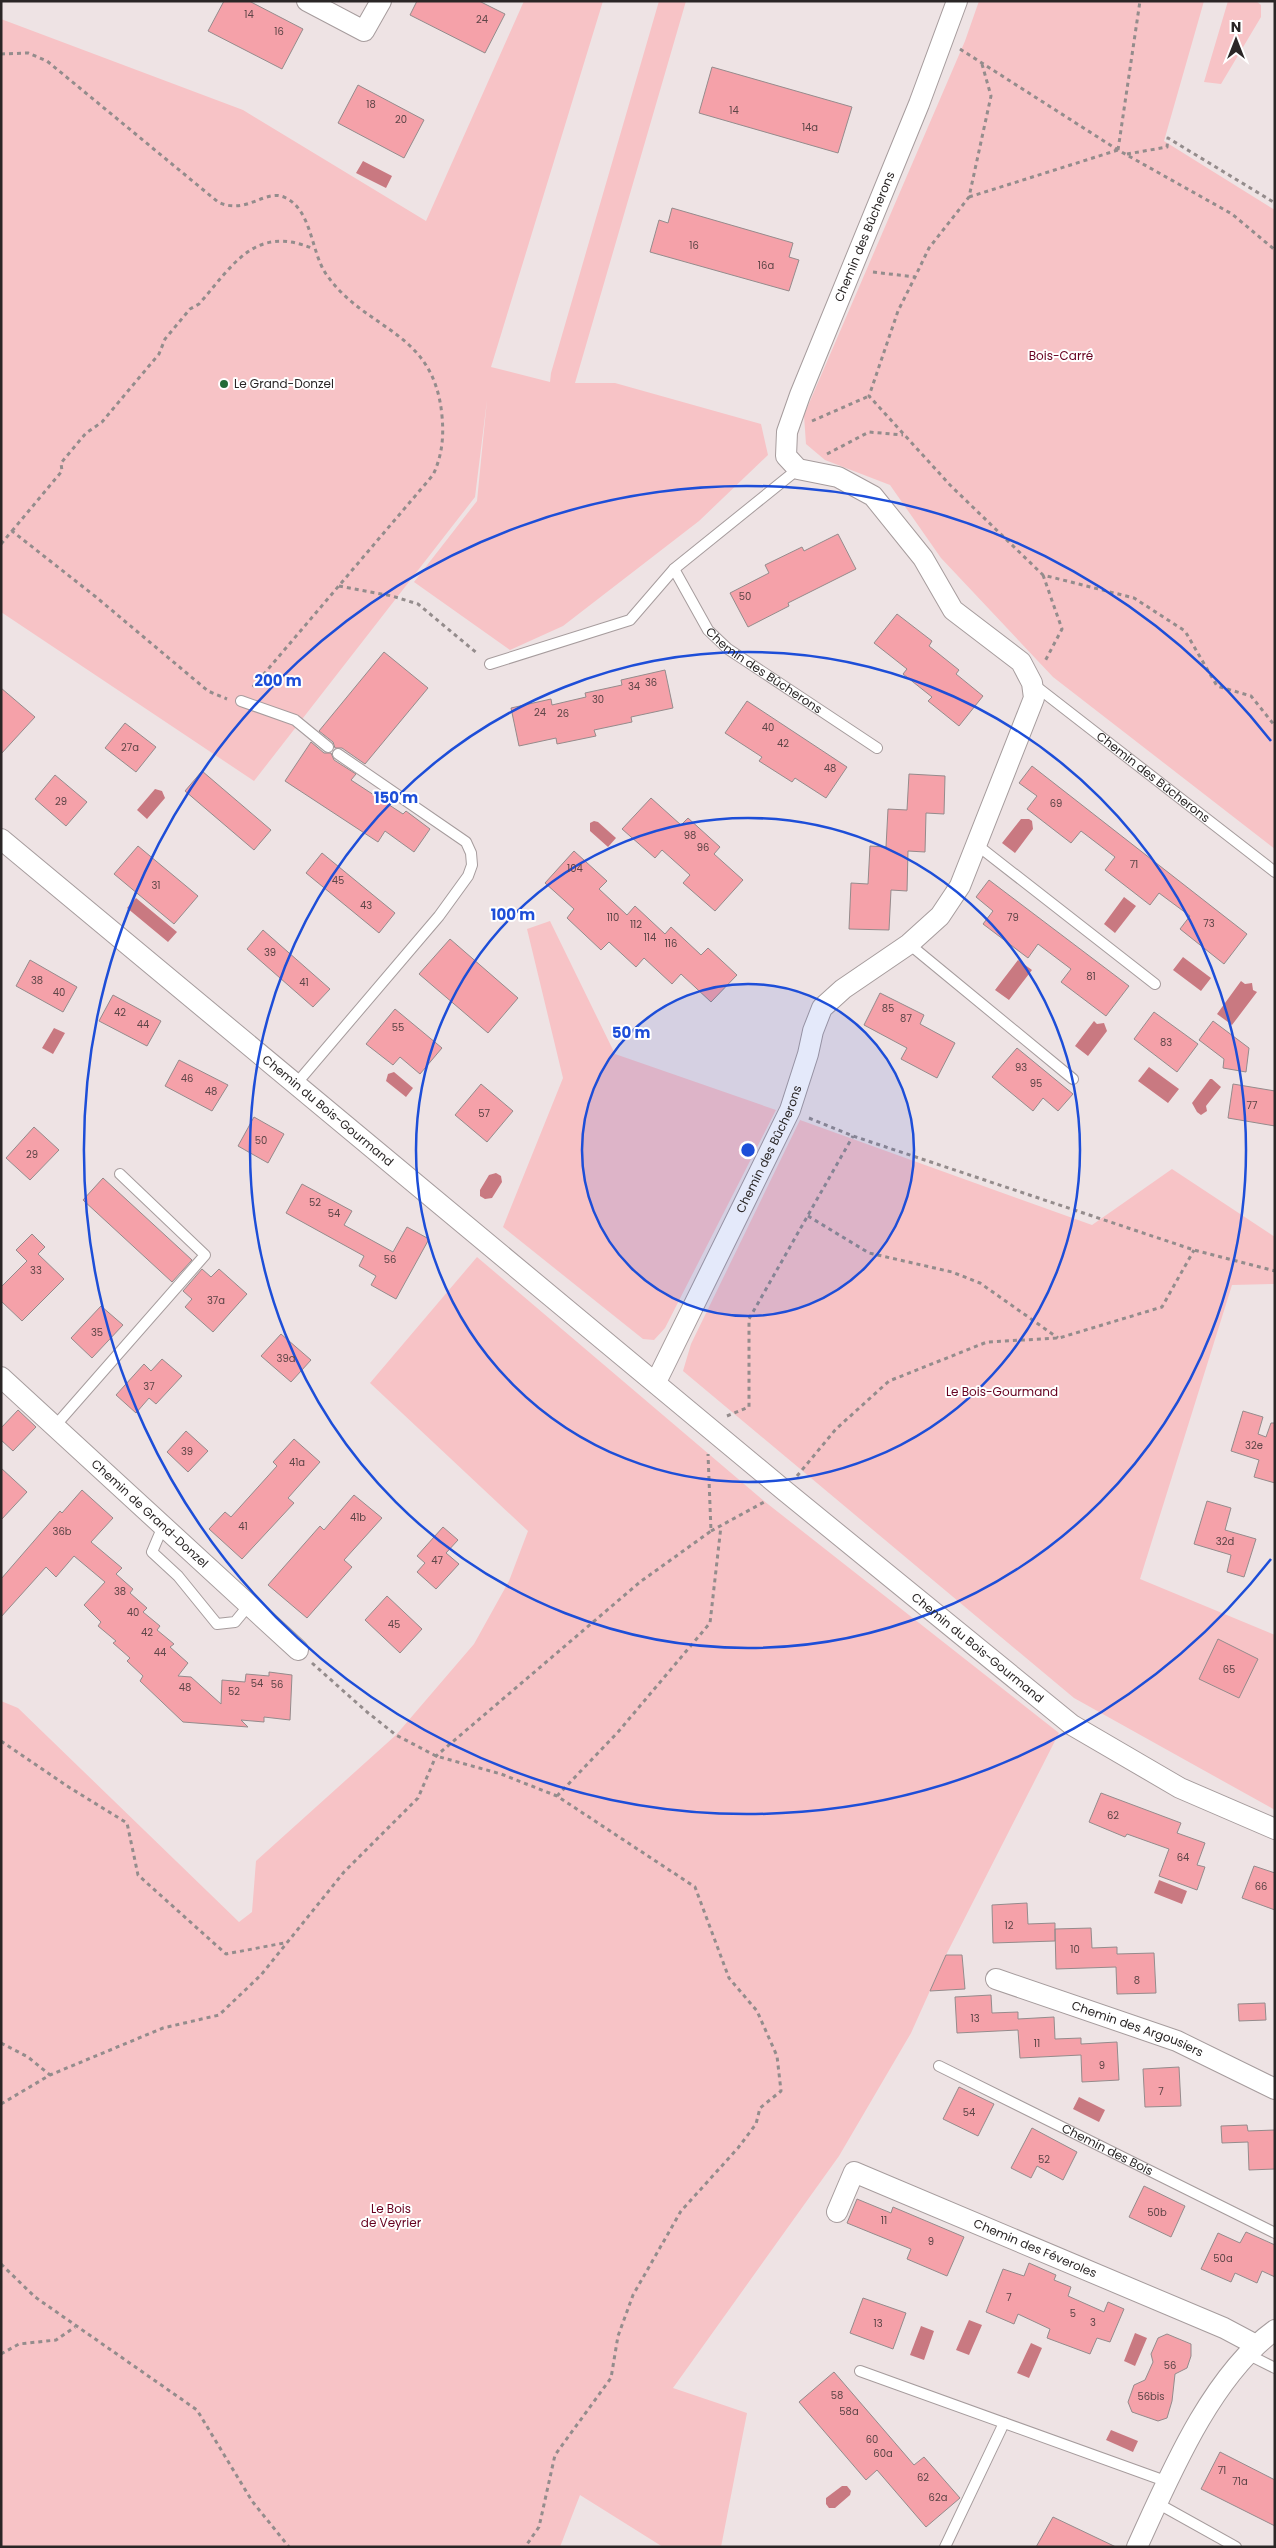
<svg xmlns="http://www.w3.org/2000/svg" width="1276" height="2548" font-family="Poppins,sans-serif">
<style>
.green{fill:#f7c3c6}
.water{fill:#c97981}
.building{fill:#f5a1a9;stroke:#958b8c}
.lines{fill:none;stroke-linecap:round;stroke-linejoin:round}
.lane-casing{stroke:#a69c9d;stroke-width:12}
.street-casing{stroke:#a69c9d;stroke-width:22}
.path{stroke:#948c8c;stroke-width:3;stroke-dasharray:4 4;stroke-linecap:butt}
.lane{stroke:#fff;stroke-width:10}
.street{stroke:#fff;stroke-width:20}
.ring{fill:none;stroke:#1d4ed8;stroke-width:2.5}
.poi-dot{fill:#226a37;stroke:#fff;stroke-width:2}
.labels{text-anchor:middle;stroke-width:4;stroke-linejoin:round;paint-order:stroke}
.number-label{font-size:10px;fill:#5d4547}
.street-label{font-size:12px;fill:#2a2626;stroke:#fff}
.park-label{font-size:12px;fill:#66001f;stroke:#fff}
.poi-label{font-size:12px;fill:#2a2626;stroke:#fff;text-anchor:start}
.centre{fill:#1d4ed8;stroke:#fff;stroke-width:2.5}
.ring-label{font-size:15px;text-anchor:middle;font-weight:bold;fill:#1d4ed8;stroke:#fff;stroke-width:4;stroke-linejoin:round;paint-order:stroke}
</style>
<rect width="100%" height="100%" fill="#eee3e4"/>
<!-- green -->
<path class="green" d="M524,1H603L491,367L550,382L551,373L659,1H686L575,383H615L761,424L768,455L699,521L563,626L510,650L414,582L477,501L487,400L475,497L254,781L1,612V19L243,110L426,221Z
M979,1H1204L1164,141L1275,210V849L1053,677L941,558L890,485L825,460L806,444L804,415L965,41Z
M1228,1H1256L1261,5V17L1221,84L1204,82Z
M550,921L615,1054L776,1110L665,1328L654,1340L643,1339L503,1227L563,1078L527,929Z
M800,1120L1092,1225L1172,1169L1275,1237V1284L1232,1285L1140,1579L1275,1635V1810L1074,1698L683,1371L691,1344Z
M477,1257L764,1501L1059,1733L946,1955L911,2033L839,2156L673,2388L747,2413L721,2547H663L580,2495L560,2547H1V1701L18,1708L239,1922L252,1912L256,1861L396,1735L474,1644L509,1581L528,1531L370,1383Z"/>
<!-- water -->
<path class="water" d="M363,161L392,176L386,188L356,173Z
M155,789L162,791L165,798L147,819L137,810Z
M1021,819H1029L1032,821L1033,829L1015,853L1002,843Z
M594,821L598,822L616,838L608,847L590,831V823Z
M1124,897L1136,906L1115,933L1104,924Z
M136,898L177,932L168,942L127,908Z
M1183,957L1211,978L1201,991L1173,970Z
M1018,960L1032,970L1009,1000L995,990Z
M1241,981L1245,984L1252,983L1253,990L1257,992L1232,1025L1217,1014Z
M1094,1021L1097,1024L1104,1023L1107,1031L1088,1056L1075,1046Z
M54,1028L65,1033L53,1054L42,1048Z
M1149,1067L1179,1089L1168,1103L1138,1081Z
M394,1072L413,1088L406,1097L386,1081L388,1074Z
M1210,1079H1212L1221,1087L1206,1106L1207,1111L1201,1115L1197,1112L1192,1103Z
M496,1173L501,1176L502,1182L492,1198L485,1199L480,1196V1190L489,1175Z
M1159,1880L1187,1891L1182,1904L1154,1893Z
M1079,2097L1105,2110L1099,2122L1073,2109Z
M969,2320L982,2325L969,2355L956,2350Z
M921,2326L934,2331L924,2360L910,2355Z
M1135,2333L1147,2338L1135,2366L1124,2361Z
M1031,2343L1042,2348L1029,2378L1017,2373Z
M1111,2430L1138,2441L1133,2452L1106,2440Z
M842,2486H847L851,2491L850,2495L835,2508H829L826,2504V2498Z"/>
<!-- building -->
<path class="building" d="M224,1H249L303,29L282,69L208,31Z
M417,1H479L505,14L485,53L410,15Z
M712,67L852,107L838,153L699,113Z
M358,85L424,120L404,158L338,123Z
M672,208L793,243L789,257L799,260L789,291L650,252L659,220L668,223Z
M838,534L856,569L788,603L789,606L748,627L730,593L769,573L765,565L802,547L804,551Z
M897,614L932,641L929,646L959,670L956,674L983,696L959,726L928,701L932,697L903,674L907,669L874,643Z
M384,652L428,688L365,764L342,748H335L333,742L319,731Z
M665,670L673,708L631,717L632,722L594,730L596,736L557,744L556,738L519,746L511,708L551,699L552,705L586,697L585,693L622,685L621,680Z
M1,688L35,717L1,754Z
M747,701L847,767L826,798L795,778L792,782L759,761L762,757L725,733Z
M125,723L156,747L136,772L105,748Z
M311,742L324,753H331L334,760L356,774L351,780L403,814L406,811L430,829L414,852L385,831L378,842L285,781Z
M1032,766L1247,934L1224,964L1180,929L1190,916L1159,893L1150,905L1105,870L1115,857L1081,831L1071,843L1027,809L1037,796L1019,783Z
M202,771L271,830L254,850L185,791Z
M909,774L945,776L944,814L926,813L925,852L908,851L907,891L891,890L889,930L849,929L851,883L868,884L870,846L886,847L888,809L907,810Z
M55,775L87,802L66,826L35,799Z
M651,798L681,825L688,818L720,847L714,854L743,880L715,911L683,883L690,875L662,850L655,858L622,829Z
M138,846L198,896L174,924L114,874Z
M574,851L607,881L599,889L627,915L635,906L665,934L671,927L701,955L708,948L737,975L711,1002L681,974L672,984L644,958L636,967L609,942L601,950L567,918L574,909L545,883Z
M322,853L395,913L379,933L306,873Z
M989,880L1129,986L1106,1016L1061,982L1071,969L1038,944L1028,958L983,924L993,911L976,897Z
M263,930L330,989L313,1007L247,949Z
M450,939L518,998L488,1033L419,974Z
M30,960L77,987L63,1012L16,986Z
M880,993L924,1015L920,1024L955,1043L937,1078L901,1059L907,1048L864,1025Z
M113,995L161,1021L147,1046L99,1021Z
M395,1009L442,1048L420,1074L400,1057L393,1065L366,1044Z
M1154,1012L1198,1044L1177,1072L1134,1039Z
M1213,1021L1249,1048L1246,1072L1223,1068L1224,1059L1199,1040Z
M1017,1048L1073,1094L1058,1111L1043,1098L1033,1111L992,1077Z
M179,1060L228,1085L212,1111L165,1086Z
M481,1084L513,1111L487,1142L455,1115Z
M1233,1084L1275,1091V1126L1228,1118Z
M254,1117L284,1134L268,1163L238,1146Z
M34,1127L59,1150L30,1180L6,1158Z
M103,1178L192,1260L172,1282L83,1200Z
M302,1184L352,1211L344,1225L393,1252L407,1227L429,1239L396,1299L371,1285L376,1276L359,1266L364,1256L286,1213Z
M32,1234L45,1247L38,1254L64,1279L22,1321L1,1301V1287L27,1261L16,1250Z
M202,1269L211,1277L219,1269L247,1294L213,1332L185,1307L192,1299L183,1291Z
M101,1306L123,1325L92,1358L71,1338Z
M281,1334L311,1360L291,1382L261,1356Z
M162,1359L182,1376L156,1404L149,1398L136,1413L116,1395L144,1364L151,1371Z
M18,1410L36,1427L13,1451L1,1440V1428Z
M1243,1411L1263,1417L1258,1434L1266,1437L1271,1423H1275V1483L1254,1477L1259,1460L1231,1451Z
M186,1431L208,1451L188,1472L167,1452Z
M294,1439L320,1462L288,1498L294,1503L242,1559L209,1529L225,1512L231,1517L277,1466L273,1462Z
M1,1468L27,1492L1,1520Z
M82,1490L113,1518L91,1542L122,1568L116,1574L133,1589L130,1593L147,1608L143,1612L160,1626L157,1630L174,1644L170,1647L188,1663L178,1676L191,1677L221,1704L222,1680L245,1682L246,1674L269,1676V1672L292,1675L290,1720L264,1717V1722L241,1720L248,1727L183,1722L140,1681L143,1676L127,1661L130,1658L113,1643L116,1641L98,1626L101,1622L84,1605L105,1582L74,1556L56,1577L46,1567L1,1617V1579L60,1511L62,1513Z
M354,1495L382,1518L344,1560L352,1567L307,1618L268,1585L320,1526L324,1530Z
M1207,1501L1231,1508L1225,1530L1256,1539L1244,1577L1227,1572L1231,1555L1194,1544Z
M443,1527L458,1540L446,1553L459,1564L436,1589L417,1572L425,1563L417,1556Z
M387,1596L422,1629L400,1653L365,1620Z
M1218,1639L1258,1659L1239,1698L1199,1679Z
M1101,1793L1181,1823L1177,1833L1205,1843L1197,1865L1205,1867L1197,1890L1159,1876L1169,1849L1127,1834L1125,1837L1089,1822Z
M1254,1866L1275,1873V1910L1242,1898Z
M1027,1903L1028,1924L1055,1923V1941L993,1943L992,1905Z
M1091,1928L1092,1948L1117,1947V1954L1154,1953L1156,1993L1117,1994L1116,1967L1056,1969L1055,1929Z
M946,1955H962L965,1989L930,1991Z
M991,1995L992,2013L1018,2012V2019L1054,2017L1055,2039L1081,2038V2044L1117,2042L1119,2080L1082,2082L1081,2055L1020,2058L1018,2030L957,2033L955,1997Z
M1265,2003L1266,2020L1239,2021L1238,2004Z
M1179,2067L1181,2106L1145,2107L1143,2069Z
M959,2087L994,2104L978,2136L943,2119Z
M1247,2125L1248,2131L1275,2130V2169L1249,2170L1248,2142L1222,2143L1221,2126Z
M1032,2128L1077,2152L1063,2180L1037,2166L1031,2178L1011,2168Z
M1144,2186L1185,2206L1171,2237L1129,2217Z
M857,2199L891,2213L893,2207L964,2237L947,2276L907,2259L911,2249L847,2223Z
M1246,2232L1275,2245V2277L1262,2271L1257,2283L1235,2273L1231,2282L1201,2269L1218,2233L1240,2243Z
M1029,2263L1056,2275L1054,2280L1071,2287L1068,2296L1104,2312L1108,2302L1124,2309L1110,2342L1097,2338L1090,2354L1047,2338L1050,2329L1018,2314L1014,2324L986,2312L1003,2269L1024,2276Z
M863,2298L906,2313L893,2349L850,2333Z
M1167,2334L1191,2344V2356L1187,2368L1175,2374L1172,2401L1167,2418L1158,2421L1132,2412L1128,2402L1134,2385L1145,2380L1153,2362L1151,2354L1158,2338Z
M834,2372L914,2465L924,2457L960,2498L926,2527L877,2470L866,2480L799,2402Z
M1220,2452L1275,2480V2526L1201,2489Z
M1053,2517L1116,2547H1036Z"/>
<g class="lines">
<defs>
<g id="lane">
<path id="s1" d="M674,569L708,630L728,649L877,748"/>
<path d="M490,664L630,620L674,569L798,469"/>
<path id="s2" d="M1033,684L1275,872"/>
<path d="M241,701L295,720L328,747"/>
<path d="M977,845L1155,984"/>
<path d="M909,944L1073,1079"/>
<path d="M296,1084L439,916L468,876L472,865L471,853L466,842L338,754"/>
<path d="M55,1426L205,1255L120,1174"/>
<path d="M163,1526L152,1552L178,1576L217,1624L235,1622L249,1605"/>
<path id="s3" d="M939,2066L1275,2233"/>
<path d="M1247,2354L1275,2368"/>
<path d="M860,2371L1168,2482"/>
<path d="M1157,2503L1236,2547"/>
<path d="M945,2547L1004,2423"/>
</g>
<g id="street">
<path d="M307,1L364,31L381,1"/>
<path id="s4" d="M1,839L785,1491L1072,1725L1180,1788L1275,1829"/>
<path id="s5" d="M1,1377L298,1650"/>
<path id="s6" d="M656,1382L790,1110L808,1054L813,1031L822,1008L843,989L909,944L940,916L960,886L1034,698L1032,683L1021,662L953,610L923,558L873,496L838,477L798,469L786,456L787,432L800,395L919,104L957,1"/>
<path id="s7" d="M996,1979L1177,2041L1275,2089"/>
<path id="s8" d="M837,2212L854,2172L1224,2328L1256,2345"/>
<path d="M1137,2547C1169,2477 1211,2376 1275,2330"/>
</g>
</defs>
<!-- lane casing -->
<use href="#lane" class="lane-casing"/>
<!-- street casing -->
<use href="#street" class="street-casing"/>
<!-- path -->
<path class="path" d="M960,49L1118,150L1232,214L1275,250
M1,54L28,53L47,61L218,202C247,216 266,187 286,198C312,211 311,252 326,274C366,332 434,329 442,416C444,437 442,456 433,475L252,688
M982,64L991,96L969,197L929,248L915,277L898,311L869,396L950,485L1043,575L1134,598L1185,631L1217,686L1251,696L1275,726
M1118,150L1140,1
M1127,154L1167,147L1168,138L1275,203
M969,197L1118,150
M873,272L915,277
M812,421L869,396
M827,454L869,432L903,435
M12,531L62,471L61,463L86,433L102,422L159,354L165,339L190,309L199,304C234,264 255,224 314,249
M1,544L12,531L96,597L208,691L227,699
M1043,575L1062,629L1044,663
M339,586L392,596L418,604L478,654
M809,1118L853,1136L1194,1250L1275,1271
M808,1216L869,1253L952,1272L980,1283L1058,1338
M727,1416L749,1407V1319L853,1136
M797,1476L836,1429L889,1381L987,1342L1059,1338L1162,1307L1194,1250
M711,1531L766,1501
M312,1663L367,1712L396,1735L436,1756L501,1774L557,1796L695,1887L729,1978L757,2011L777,2056L781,2091L760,2108L756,2124L738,2148L681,2211L633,2295L618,2336L611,2378L555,2455L539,2527L525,2547
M1,1741L67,1786L127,1823L138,1875L226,1954L284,1943
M557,1796L618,1732L710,1623L721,1526
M1,2043L28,2057L50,2075
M1,2104L50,2075L163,2028L219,2015L261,1975L344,1872L418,1798L436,1756L640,1582L711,1531L708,1454
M1,2264L35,2297L197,2410L252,2501L289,2547
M1,2354L19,2344L56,2340L75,2327"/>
<!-- lane -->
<use href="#lane" class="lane"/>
<!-- street -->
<use href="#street" class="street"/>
</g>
<!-- distance rings -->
<circle cx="748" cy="1150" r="166" fill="#1d4ed8" fill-opacity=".12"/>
<g class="ring">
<circle cx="748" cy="1150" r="166"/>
<circle cx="748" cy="1150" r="332"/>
<circle cx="748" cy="1150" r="498"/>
<path d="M1271 1559A664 664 0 1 1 1271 741"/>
</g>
<!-- markers -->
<circle class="poi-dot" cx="224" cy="384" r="5"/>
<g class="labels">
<!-- number labels -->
<g class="number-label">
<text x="249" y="18">14</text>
<text x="482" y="23">24</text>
<text x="279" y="35">16</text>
<text x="371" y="108">18</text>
<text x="734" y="114">14</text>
<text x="401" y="123">20</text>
<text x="810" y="131">14a</text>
<text x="694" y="249">16</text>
<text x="766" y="269">16a</text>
<text x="745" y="600">50</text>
<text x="651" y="686">36</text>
<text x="634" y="690">34</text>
<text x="598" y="703">30</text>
<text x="540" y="716">24</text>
<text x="563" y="717">26</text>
<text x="768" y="731">40</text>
<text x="783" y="747">42</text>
<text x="130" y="751">27a</text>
<text x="830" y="772">48</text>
<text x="61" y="805">29</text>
<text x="1056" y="807">69</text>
<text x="690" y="839">98</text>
<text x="703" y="851">96</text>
<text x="1134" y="868">71</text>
<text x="575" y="872">104</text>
<text x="338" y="884">45</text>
<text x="156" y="889">31</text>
<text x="366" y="909">43</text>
<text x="613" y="921">110</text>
<text x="1013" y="921">79</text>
<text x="1209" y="927">73</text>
<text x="636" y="928">112</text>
<text x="650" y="941">114</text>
<text x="671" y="947">116</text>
<text x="270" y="956">39</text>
<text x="1091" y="980">81</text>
<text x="37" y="984">38</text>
<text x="304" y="986">41</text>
<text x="59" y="996">40</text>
<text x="888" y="1012">85</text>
<text x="120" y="1016">42</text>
<text x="906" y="1022">87</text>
<text x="143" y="1028">44</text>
<text x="398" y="1031">55</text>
<text x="1166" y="1046">83</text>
<text x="1021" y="1071">93</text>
<text x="187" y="1082">46</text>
<text x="1036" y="1087">95</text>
<text x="211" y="1095">48</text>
<text x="1252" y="1109">77</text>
<text x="484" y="1117">57</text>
<text x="261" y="1144">50</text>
<text x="32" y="1158">29</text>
<text x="315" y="1206">52</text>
<text x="334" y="1217">54</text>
<text x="390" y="1263">56</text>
<text x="36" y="1274">33</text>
<text x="216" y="1304">37a</text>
<text x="97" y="1336">35</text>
<text x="286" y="1362">39a</text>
<text x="149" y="1390">37</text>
<text x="1254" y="1449">32e</text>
<text x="187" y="1455">39</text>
<text x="297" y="1466">41a</text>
<text x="358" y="1521">41b</text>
<text x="243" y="1530">41</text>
<text x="62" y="1535">36b</text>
<text x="1225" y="1545">32d</text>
<text x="437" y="1564">47</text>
<text x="120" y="1595">38</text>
<text x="133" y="1616">40</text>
<text x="394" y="1628">45</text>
<text x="147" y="1636">42</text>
<text x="160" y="1656">44</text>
<text x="1229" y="1673">65</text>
<text x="257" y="1687">54</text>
<text x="277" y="1688">56</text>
<text x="185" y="1691">48</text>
<text x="234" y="1695">52</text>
<text x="1113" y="1819">62</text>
<text x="1183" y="1861">64</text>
<text x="1261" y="1890">66</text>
<text x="1009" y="1929">12</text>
<text x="1075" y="1953">10</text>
<text x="1137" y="1984">8</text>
<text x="975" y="2022">13</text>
<text x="1037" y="2047">11</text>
<text x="1102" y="2069">9</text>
<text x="1161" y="2095">7</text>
<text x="969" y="2116">54</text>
<text x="1044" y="2163">52</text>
<text x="1157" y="2216">50b</text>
<text x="884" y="2224">11</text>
<text x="931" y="2245">9</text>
<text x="1223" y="2262">50a</text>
<text x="1009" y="2301">7</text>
<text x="1073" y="2317">5</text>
<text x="1093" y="2326">3</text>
<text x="878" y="2327">13</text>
<text x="1170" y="2369">56</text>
<text x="837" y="2399">58</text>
<text x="1151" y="2400">56bis</text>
<text x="849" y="2415">58a</text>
<text x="872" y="2443">60</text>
<text x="883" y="2457">60a</text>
<text x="1222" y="2474">71</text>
<text x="923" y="2481">62</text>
<text x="1240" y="2485">71a</text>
<text x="938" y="2501">62a</text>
</g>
<!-- street labels -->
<g class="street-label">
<text dy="4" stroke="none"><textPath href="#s6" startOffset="1395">Chemin des Bûcherons</textPath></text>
<text dy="4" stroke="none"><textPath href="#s1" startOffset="139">Chemin des Bûcherons</textPath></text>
<text dy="4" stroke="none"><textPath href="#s2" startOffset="152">Chemin des Bûcherons</textPath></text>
<text dy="4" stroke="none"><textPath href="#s4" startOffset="425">Chemin du Bois-Gourmand</textPath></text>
<text dy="4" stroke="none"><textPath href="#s6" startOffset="259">Chemin des Bûcherons</textPath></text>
<text dy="4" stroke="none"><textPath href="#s5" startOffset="202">Chemin de Grand-Donzel</textPath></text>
<text dy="4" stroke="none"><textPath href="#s4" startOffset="1268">Chemin du Bois-Gourmand</textPath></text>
<text dy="4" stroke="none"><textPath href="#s7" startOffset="150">Chemin des Argousiers</textPath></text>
<text dy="4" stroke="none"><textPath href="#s3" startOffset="188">Chemin des Bois</textPath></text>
<text dy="4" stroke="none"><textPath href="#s8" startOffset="240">Chemin des Féveroles</textPath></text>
</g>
<!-- park labels -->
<g class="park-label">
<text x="1061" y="360">Bois-Carré</text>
<text x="1002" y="1396">Le Bois-Gourmand</text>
<text x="391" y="2213">Le Bois<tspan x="391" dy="14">de Veyrier</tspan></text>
</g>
<!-- poi labels -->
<g class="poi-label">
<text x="234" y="388">Le Grand-Donzel</text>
</g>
</g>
<circle cx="748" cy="1150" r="8" class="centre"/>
<g class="ring-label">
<text x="278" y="686">200 m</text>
<text x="396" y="803">150 m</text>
<text x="513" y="920">100 m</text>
<text x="631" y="1038">50 m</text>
</g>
<!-- border -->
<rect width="1276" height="2548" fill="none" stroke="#2a2626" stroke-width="5"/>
<!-- north arrow -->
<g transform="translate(1236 40)" stroke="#ffffff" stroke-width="4" paint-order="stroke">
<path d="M0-4L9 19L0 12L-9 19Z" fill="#2a2626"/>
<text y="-8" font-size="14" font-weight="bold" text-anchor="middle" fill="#2a2626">N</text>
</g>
</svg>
